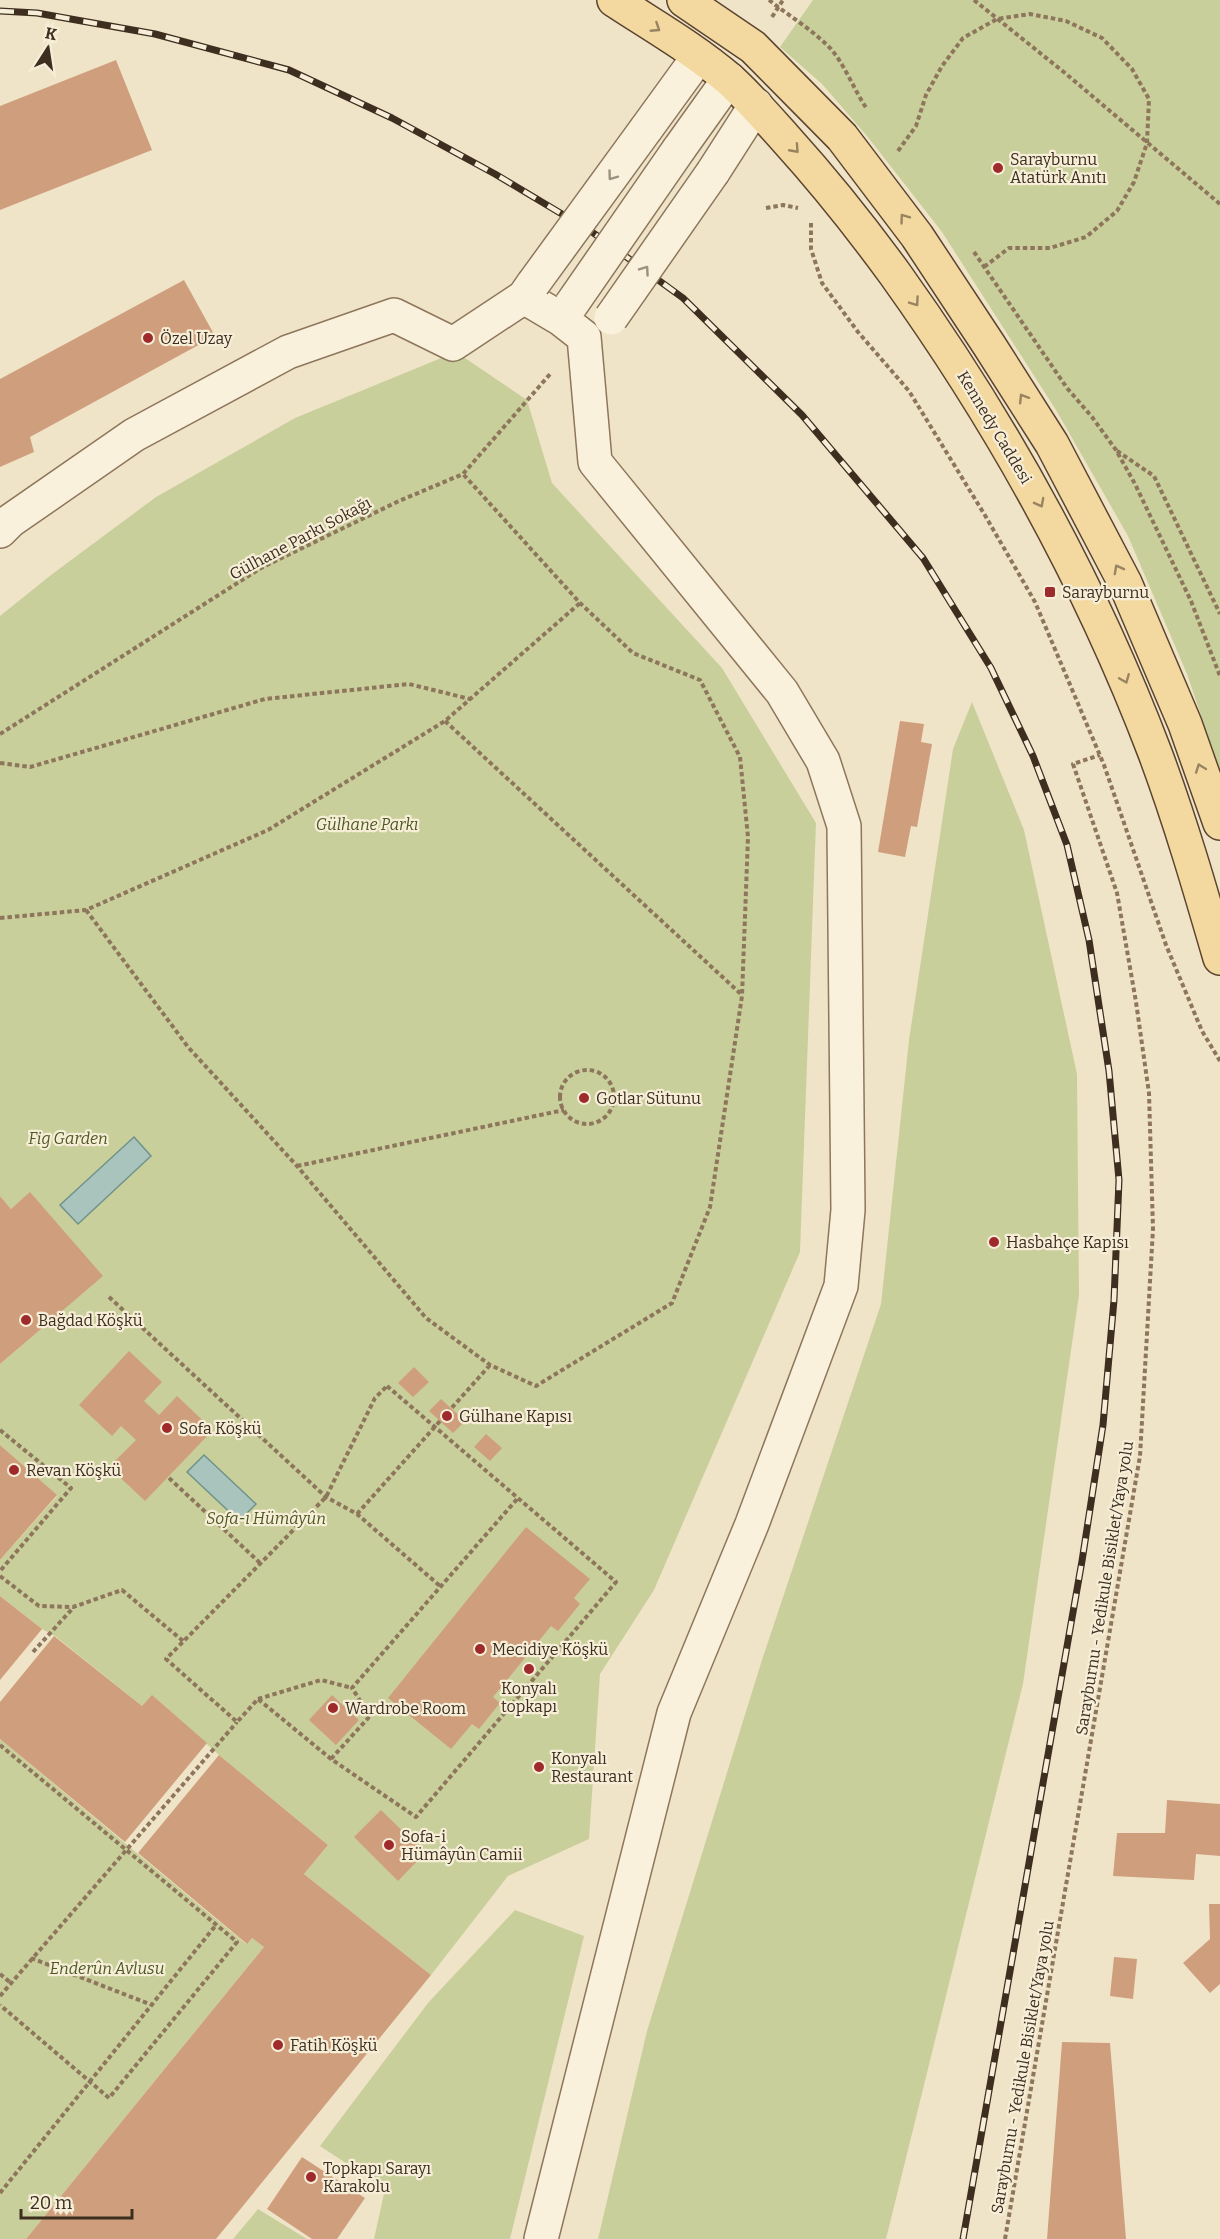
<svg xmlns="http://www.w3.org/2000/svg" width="1220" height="2239" font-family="Bitter,serif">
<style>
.green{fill:#c9cf9b}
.water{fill:#a9c4bc;stroke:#6f938a;stroke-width:1.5}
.building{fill:#cf9f7d}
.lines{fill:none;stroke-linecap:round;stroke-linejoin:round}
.minor-casing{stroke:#8d765c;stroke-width:36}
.major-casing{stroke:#5b4430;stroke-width:36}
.path{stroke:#8d765c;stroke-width:4;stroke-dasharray:4.5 3;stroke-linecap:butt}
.minor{stroke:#faf1dc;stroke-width:33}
.major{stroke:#f3d9a0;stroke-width:33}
.rail-casing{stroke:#3d2e20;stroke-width:7}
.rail{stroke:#f7eed8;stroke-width:4.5;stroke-dasharray:14;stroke-linecap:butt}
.minor-bridge-casing{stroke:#8d765c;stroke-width:36;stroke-linecap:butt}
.minor-bridge{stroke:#faf1dc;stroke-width:33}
.oneway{stroke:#988460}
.oneway2{stroke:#9c907e}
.poi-dot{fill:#9e2a2b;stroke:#f7eed8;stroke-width:2}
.labels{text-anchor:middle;stroke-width:4.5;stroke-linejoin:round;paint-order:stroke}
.poi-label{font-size:16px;fill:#3d2e20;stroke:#f7eed8;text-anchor:start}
.street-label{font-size:16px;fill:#3d2e20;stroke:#f7eed8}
.park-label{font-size:16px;font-style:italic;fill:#4d5a26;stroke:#f7eed8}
</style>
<rect width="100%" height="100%" fill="#f0e4c8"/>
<!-- green -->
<path class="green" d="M813,0H1220V771L1187,674L1128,536L1056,410L942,232L867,136L822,84L780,47Z
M456,352L527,400L552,483L722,668L816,823L800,1252L654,1590L600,1674L589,1839L508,1876L431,1975L304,1874L328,1845L219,1755L153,1696L142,1706L55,1636L42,1629L0,1596V1560L57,1496L0,1445V1364L102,1276L30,1193L11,1209L0,1196V616L51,575L156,497L295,418Z
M972,702L1024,830L1077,1074L1079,1295L1023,1684L886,2239H598L647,2031L761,1663L881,1304L909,1040L953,749Z
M0,1739L246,1944L252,1938L264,1947L26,2239H0Z
M515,1910L584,1936L510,2239H374L385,2189L320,2146L428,2003Z
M258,2209L307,2239H233Z"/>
<!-- water -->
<path class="water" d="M134,1137L151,1156L78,1224L60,1205Z
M204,1455L256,1504L239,1521L187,1472Z"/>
<!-- building -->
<path class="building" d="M116,60L152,150L0,210V106Z
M184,280L215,336L30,437L34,452L0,467V379Z
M900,721L924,724L921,742L932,744L917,827L911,826L905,857L878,852Z
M30,1192L103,1276L0,1364V1196L11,1209Z
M129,1351L162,1382L144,1401L159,1415L177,1396L213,1430L145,1501L109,1467L136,1440L121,1426L112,1436L79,1405Z
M414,1367L429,1382L413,1397L398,1383Z
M441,1399L465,1421L453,1433L429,1411Z
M486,1434L502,1448L490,1461L474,1447Z
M0,1445L57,1495L0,1560Z
M526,1527L590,1579L574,1598L580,1604L558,1631L551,1626L493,1697L500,1703L479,1729L472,1724L451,1749L388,1698Z
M0,1596L42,1629L0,1680Z
M54,1636L142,1706L152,1695L207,1743L125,1842L0,1739V1702Z
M332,1695L359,1720L336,1745L309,1720Z
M219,1755L328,1845L304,1874L431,1975L216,2239H26L264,1947L252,1938L247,1944L138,1853Z
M1167,1800L1220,1804V1856L1196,1854L1194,1880L1113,1876L1117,1833H1165Z
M381,1810L425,1853L398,1881L354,1837Z
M1209,1904H1220V1984L1210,1993L1183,1963L1210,1939Z
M1114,1957L1137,1959L1133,1999L1110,1996Z
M1062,2042L1110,2043L1126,2239H1047Z
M302,2157L365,2198L337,2239H312L267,2209Z"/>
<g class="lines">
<defs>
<path id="minor" d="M646,129L699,56
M679,149L729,79
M713,172L756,105
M524,297L561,319L584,337L595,462L782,692L823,761L844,826L848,1210L841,1286L752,1524L674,1713L541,2239
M0,531L10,521L134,435L288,352L394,315L453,344L524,297L533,284"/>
<path id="major" d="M614,0C652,25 694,49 729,79C749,97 767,118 785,138C824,181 860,226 895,274C1001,422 1090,582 1155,753C1180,820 1200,889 1220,958
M684,0L753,47L842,137L917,236L989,345L1052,444L1125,583L1185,724L1220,823"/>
</defs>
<!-- minor casing -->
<use href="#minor" class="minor-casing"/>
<!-- major casing -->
<use href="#major" class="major-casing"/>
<!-- path -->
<path class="path" d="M769,0C789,16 813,30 831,49C846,67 854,90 867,109
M974,0L1065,73L1220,204
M772,17L783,0
M898,151L916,126L926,95L942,66L963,38L997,19L1030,14L1066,21L1102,38L1132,69L1149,99L1147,143L1134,182L1117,211L1086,237L1050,248H1009L984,267
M766,208L783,205L798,208
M811,223V249L822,283L858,332L909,391L986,517L1035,602L1104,765L1166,945L1202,1031L1220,1061
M974,252L1067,388L1092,417L1116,450L1135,484L1191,601L1220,676
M1117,451L1154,476L1220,614
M445,721L742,995
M0,734L261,568L399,501L463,474L551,373
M0,763L30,767L265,699L409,684L470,699
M86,910L188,1047L297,1166L426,1318L490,1365L536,1386L672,1303L710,1207L742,996L748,837L740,757L700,680L633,653L580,603L463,474
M0,918L86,910L268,830L445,721L580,603
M560 1097a27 27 0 1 1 54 0a27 27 0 1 1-54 0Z
M297,1166L564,1110
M109,1297L326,1497L357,1514L440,1586
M387,1386L616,1582L416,1817L331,1759L258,1699L237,1722L166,1659L326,1497L375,1398Z
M0,1430L71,1488L0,1571
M169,1478L259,1562
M357,1514L490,1365
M0,1576L39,1606L73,1607L122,1590L183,1641
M33,1652L73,1608
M258,1699L321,1680L352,1688
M0,1745L237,1942L109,2098L0,2005
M331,1759L370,1716L352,1688L518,1498
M31,1958L152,2005
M0,1974L11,1983
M0,1996L237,1722
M0,2193L216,1925
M1005,2239L1140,1456L1153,1229L1149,1093L1136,1002L1117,893L1073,764L1100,755"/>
<!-- minor -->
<use href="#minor" class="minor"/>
<!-- major -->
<use href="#major" class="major"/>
<defs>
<path id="rail" d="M0,11L37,13L155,34L289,70L392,118L495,174L592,232L683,298L802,415L923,558L991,668L1033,756L1067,845L1089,940L1109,1071L1119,1180L1114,1300L1103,1425L1082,1561L963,2239"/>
</defs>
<!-- rail casing -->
<use href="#rail" class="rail-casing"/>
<!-- rail -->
<use href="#rail" class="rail"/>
<defs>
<path id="minor-bridge" d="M533,284L646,129
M571,305L679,149
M611,318L713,172"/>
</defs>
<!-- minor-bridge casing -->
<use href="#minor-bridge" class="minor-bridge-casing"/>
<!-- minor-bridge -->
<use href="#minor-bridge" class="minor-bridge"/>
</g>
<!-- one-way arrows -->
<defs><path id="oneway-chevron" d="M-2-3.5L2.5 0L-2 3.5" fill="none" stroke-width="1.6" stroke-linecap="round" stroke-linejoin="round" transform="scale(1.5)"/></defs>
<g class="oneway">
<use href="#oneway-chevron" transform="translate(656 28) rotate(33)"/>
<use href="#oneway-chevron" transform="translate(795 149) rotate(48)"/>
<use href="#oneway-chevron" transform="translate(904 218) rotate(-126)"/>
<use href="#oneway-chevron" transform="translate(915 302) rotate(55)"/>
<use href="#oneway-chevron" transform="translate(1023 398) rotate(-122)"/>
<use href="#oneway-chevron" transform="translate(1040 503) rotate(62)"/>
<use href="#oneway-chevron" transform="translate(1118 569) rotate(-118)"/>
<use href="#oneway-chevron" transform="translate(1125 679) rotate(68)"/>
<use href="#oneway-chevron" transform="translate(1200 768) rotate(-110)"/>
</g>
<g class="oneway2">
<use href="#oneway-chevron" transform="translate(612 176) rotate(126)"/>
<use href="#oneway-chevron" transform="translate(645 270) rotate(-55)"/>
</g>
<!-- markers -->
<g class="poi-dot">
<circle cx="998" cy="168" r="6"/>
<circle cx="148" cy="338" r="6"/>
<rect x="1044" y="586" width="12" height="12" rx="3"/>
<circle cx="584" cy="1098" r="6"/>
<circle cx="994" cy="1242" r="6"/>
<circle cx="26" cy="1320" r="6"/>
<circle cx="447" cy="1416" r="6"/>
<circle cx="167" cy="1428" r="6"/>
<circle cx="14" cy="1470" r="6"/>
<circle cx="480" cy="1649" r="6"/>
<circle cx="529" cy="1669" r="6"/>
<circle cx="333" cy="1708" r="6"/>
<circle cx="539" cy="1767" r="6"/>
<circle cx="389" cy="1845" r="6"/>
<circle cx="278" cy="2045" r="6"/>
<circle cx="311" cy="2177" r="6"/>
</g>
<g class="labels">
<!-- poi labels -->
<g class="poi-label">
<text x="1010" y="165">Sarayburnu<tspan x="1010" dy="18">Atatürk Anıtı</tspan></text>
<text x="160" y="344">Özel Uzay</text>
<text x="1062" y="598">Sarayburnu</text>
<text x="596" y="1104">Gotlar Sütunu</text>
<text x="1006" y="1248">Hasbahçe Kapısı</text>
<text x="38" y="1326">Bağdad Köşkü</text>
<text x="459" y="1422">Gülhane Kapısı</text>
<text x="179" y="1434">Sofa Köşkü</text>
<text x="26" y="1476">Revan Köşkü</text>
<text x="492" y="1655">Mecidiye Köşkü</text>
<text x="529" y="1694" text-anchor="middle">Konyalı<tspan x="529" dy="18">topkapı</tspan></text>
<text x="345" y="1714">Wardrobe Room</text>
<text x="551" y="1764">Konyalı<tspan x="551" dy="18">Restaurant</tspan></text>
<text x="401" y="1842">Sofa-i<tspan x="401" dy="18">Hümâyûn Camii</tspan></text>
<text x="290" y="2051">Fatih Köşkü</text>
<text x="323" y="2174">Topkapı Sarayı<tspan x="323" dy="18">Karakolu</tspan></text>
</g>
<!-- street labels -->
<g class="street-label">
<text transform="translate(995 427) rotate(59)" y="6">Kennedy Caddesi</text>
<text transform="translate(300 538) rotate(-28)" y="6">Gülhane Parkı Sokağı</text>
<text transform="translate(1104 1588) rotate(-81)" y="6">Sarayburnu - Yedikule Bisiklet/Yaya yolu</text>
<text transform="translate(1022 2067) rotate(-80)" y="6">Sarayburnu - Yedikule Bisiklet/Yaya yolu</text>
</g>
<!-- park labels -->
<g class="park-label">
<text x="367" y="830">Gülhane Parkı</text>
<text x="68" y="1144">Fig Garden</text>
<text x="266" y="1524">Sofa-ı Hümâyûn</text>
<text x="107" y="1974">Enderûn Avlusu</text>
</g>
</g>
<!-- north arrow -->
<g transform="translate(48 48) rotate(12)" stroke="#f7eed8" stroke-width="4.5" paint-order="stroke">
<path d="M0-4.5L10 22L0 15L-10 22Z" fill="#3d2e20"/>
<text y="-9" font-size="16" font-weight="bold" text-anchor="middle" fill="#3d2e20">K</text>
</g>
<!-- scale -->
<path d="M21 2209v9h111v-9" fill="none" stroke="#3d2e20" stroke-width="3"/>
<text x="30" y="2209" font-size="18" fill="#3d2e20" stroke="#f7eed8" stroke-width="4.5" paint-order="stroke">20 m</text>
</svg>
